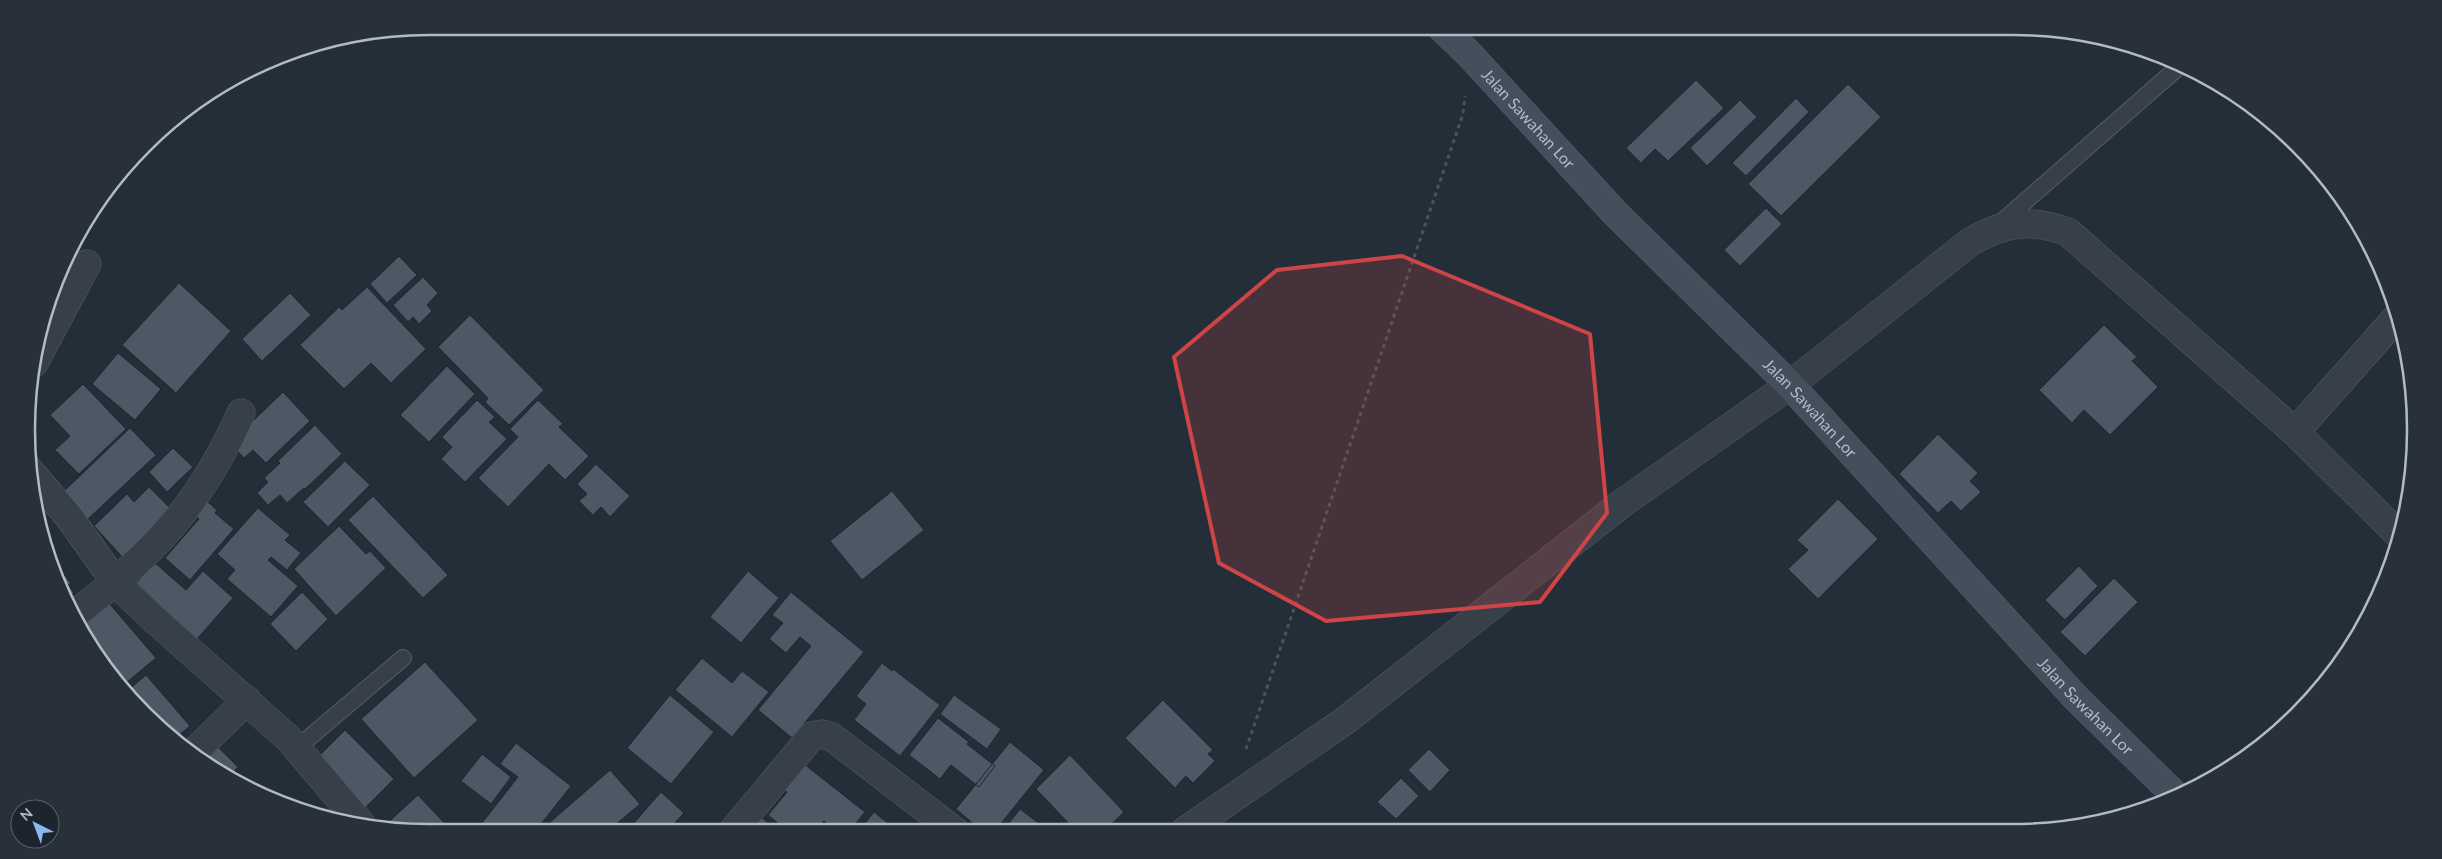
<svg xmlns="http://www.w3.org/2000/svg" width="2442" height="859" font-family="Lato,sans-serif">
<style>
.building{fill:#4c5864;stroke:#1e2630}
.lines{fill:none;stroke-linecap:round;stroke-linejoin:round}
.lane-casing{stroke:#555d67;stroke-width:18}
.street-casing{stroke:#555d67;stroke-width:29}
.secondary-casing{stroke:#555d67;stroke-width:29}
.path{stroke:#455759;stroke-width:3;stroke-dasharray:4 4;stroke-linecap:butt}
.lane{stroke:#373f49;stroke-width:16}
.street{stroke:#373f49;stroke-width:28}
.secondary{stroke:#454f5c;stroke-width:28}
.marked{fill:#cf4547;fill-opacity:0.2;stroke:#cf4547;stroke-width:4;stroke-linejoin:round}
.labels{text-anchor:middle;stroke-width:4;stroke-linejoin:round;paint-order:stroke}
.street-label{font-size:16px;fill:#b2bac5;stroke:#1c242e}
.rim{fill:none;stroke:#b2bac5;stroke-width:2.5}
</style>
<rect width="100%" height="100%" fill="#232e39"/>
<!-- building -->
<path class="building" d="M1696,80L1724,108L1668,161L1655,149L1641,163L1626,148Z
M1848,84L1881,117L1781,216L1748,184Z
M1796,98L1809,112L1746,176L1732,163Z
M1740,100L1757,117L1707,166L1690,148Z
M1766,208L1782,224L1740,266L1724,250Z
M399,256L417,275L387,303L370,284Z
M423,277L438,293L427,305L432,311L419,324L413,317L408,322L393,305Z
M179,283L231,331L176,393L122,345Z
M367,287L426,349L391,383L371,363L344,389L300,345L339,307L342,310Z
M290,293L311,315L262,361L242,339Z
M470,315L544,390L509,425L485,402L488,398L438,347Z
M2104,325L2137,357L2132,361L2158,387L2110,435L2084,410L2072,423L2039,390Z
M118,353L161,389L135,420L92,384Z
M447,366L475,394L429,442L400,415Z
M83,384L126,429L79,474L55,450L70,436L50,415Z
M283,392L310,421L266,463L253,450L244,458L230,443Z
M477,400L495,417L489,422L507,439L465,482L441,459L452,447L442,437Z
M538,400L563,424L559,427L589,456L565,480L549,464L508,507L478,478L518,437L510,429Z
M315,425L342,454L305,489L304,488L287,503L280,495L268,505L257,493L268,482L264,478L280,463L278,461Z
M130,428L156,455L87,520L62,493Z
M1938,434L1978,473L1970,481L1981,492L1961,511L1951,501L1938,513L1899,474Z
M173,448L193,467L167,492L149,472Z
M345,461L370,485L328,527L303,502Z
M596,464L630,496L610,517L601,507L593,515L579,501L587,494L577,484Z
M149,487L172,510L126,561L94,526L127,494L134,502Z
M892,491L924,530L862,580L830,541Z
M201,496L217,510L215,513L234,529L190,580L165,558L199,519L189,511Z
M373,496L448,575L423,598L348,520Z
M1838,499L1878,539L1818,599L1788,569L1808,550L1797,540Z
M258,508L290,535L285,540L301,553L287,570L271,557L268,560L298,586L271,617L227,579L235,570L217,554Z
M339,526L366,554L370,551L386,568L336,616L294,569Z
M52,561L71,583L68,585L74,593L69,597Z
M154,562L186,590L203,571L233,598L190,647L128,593Z
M2079,566L2098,586L2065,620L2045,600Z
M748,571L779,598L741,643L710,617Z
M2114,578L2138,602L2085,656L2060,632Z
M302,592L328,619L296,651L270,624Z
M791,592L864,652L792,738L758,710L811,646L800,637L786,653L769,639L783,623L772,615Z
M103,596L156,658L121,687L94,654L78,617Z
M702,658L732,683L742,671L769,692L732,737L675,690Z
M425,662L478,720L414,778L361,719Z
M882,663L892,671L893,669L940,705L900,756L854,720L866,704L856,696Z
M146,675L190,726L174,739L145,715L126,692Z
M670,695L714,732L671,784L627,748Z
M954,695L1001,729L987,749L940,714Z
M1163,700L1213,750L1208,754L1215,761L1193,783L1186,776L1175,788L1125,738Z
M938,718L969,742L967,744L995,766L979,787L951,765L940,779L909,755Z
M345,730L394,779L363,810L314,761Z
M1010,742L1044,770L994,832H983L956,809Z
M516,743L571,786L534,833H484L478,828L518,777L500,764Z
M218,747L238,767L230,776L202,762Z
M1429,749L1450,770L1430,792L1408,770Z
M482,754L511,777L491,804L461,781Z
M1070,755L1124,812L1104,831H1076L1036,789Z
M804,764L865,812L849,832H837L824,821L814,832H789L768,815L787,792L784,789Z
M610,770L640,804L607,832L542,833L540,831Z
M1401,778L1419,796L1396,819L1377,802Z
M661,792L684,813L666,832H626Z
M418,795L451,830L448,833H430L383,827Z
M1020,809L1049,831L1002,832Z
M874,812L899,832H858Z
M758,815L780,832H745Z"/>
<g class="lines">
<defs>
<path id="lane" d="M1997,226L2182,64
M297,748L403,658"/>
<path id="street" d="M34,363L87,264
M2295,432L2398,316
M29,470L69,517L116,583L155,620L289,739L361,824
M76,613C153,555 202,502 241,413
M192,754L247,700
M1185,831L1346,720L1624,502L1790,385L1970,242C2005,222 2030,218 2068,232L2295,432L2401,537
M732,832L812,736L822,734L832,737L956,832"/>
<g id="secondary">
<path id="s1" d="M1440,26L1469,54L1615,213L1790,385L2076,698L2176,796"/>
</g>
</defs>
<!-- lane casing -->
<use href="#lane" class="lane-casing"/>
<!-- street casing -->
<use href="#street" class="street-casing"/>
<!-- secondary casing -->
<use href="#secondary" class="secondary-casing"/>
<!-- path -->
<path class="path" d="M1246,749L1463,114L1465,96"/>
<!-- lane -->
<use href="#lane" class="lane"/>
<!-- street -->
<use href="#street" class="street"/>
<!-- secondary -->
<use href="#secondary" class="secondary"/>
</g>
<!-- marked area -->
<path class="marked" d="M1402,256L1590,334L1607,513L1540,602L1326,621L1219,563L1174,357L1277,270Z"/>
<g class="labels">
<!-- street labels -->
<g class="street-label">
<text dy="6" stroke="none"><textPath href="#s1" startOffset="128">Jalan Sawahan Lor</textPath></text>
<text dy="6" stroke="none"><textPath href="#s1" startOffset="532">Jalan Sawahan Lor</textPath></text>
<text dy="6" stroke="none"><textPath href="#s1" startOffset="938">Jalan Sawahan Lor</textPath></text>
</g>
</g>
<!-- crop -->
<path d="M0 0H2442V859H0ZM429 35H2013A394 394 0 0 1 2407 429V430A394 394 0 0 1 2013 824H429A394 394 0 0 1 35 430V429A394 394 0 0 1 429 35Z" fill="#28303a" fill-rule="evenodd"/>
<path class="rim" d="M429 35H2013A394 394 0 0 1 2407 429V430A394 394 0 0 1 2013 824H429A394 394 0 0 1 35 430V429A394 394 0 0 1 429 35Z"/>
<!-- north arrow -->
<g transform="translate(35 824) rotate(318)"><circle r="24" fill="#1c242e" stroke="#58606a"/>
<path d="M0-4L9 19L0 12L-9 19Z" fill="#8cb8f0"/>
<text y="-8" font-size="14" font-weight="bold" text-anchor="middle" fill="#b2bac5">N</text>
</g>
</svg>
